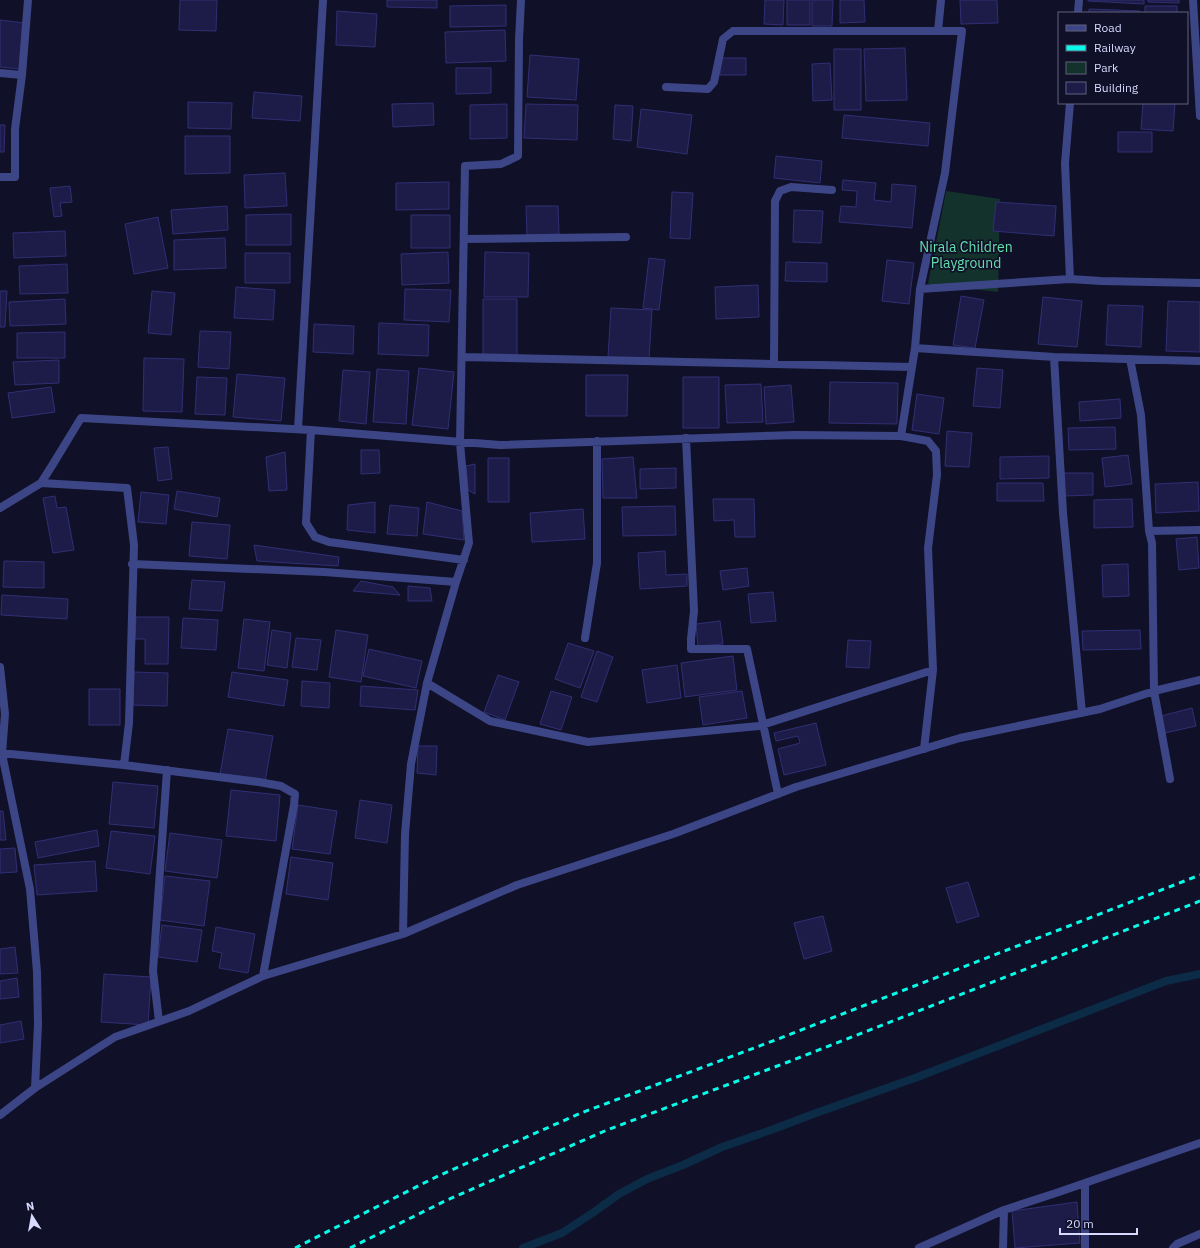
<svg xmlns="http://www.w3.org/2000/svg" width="1200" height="1248" font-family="'IBM Plex Sans',sans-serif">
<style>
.green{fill:#13322b}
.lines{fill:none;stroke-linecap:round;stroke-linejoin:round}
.stream{stroke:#0b2b46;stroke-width:8}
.building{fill:#1d1c48;stroke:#302f74}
.street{stroke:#3c4686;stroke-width:8}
.rail{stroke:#07fbe8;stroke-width:3;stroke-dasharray:6 5;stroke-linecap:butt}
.labels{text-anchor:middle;stroke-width:3.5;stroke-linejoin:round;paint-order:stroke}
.park-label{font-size:14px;fill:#63dfaa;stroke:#101028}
</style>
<rect width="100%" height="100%" fill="#101028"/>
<!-- green -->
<path class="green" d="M946,191L1000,199L998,292L928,284Z"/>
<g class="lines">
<!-- stream -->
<path class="stream" d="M523,1248L562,1233L594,1212L619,1194L647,1179L683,1165L722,1147L771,1130L816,1113L915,1078L1166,981L1200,974"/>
</g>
<!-- building -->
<path class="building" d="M180,0H217L216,31L179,30Z
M387,0H437V8L387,7Z
M765,0H784L783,25L764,24Z
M787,0H810V25H787Z
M812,0H833L832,26H812Z
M840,0H864L865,22L840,23Z
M960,0H997L998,23L961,24Z
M1088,0H1144V4L1088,1Z
M1148,0H1179V3L1148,2Z
M506,5V26L450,27V6Z
M1145,6H1177V13H1145Z
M1089,9L1140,11V13H1089Z
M337,11L377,14L375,47L336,45Z
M0,20L24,23L19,69L0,67Z
M505,30L506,61L446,63L445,32Z
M905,48L907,100L866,101L864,49Z
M834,49H861V110H834Z
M530,55L579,59L576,100L527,97Z
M720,58H746V75H720Z
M830,63L832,100L813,101L812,64Z
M456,68H491V93L456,94Z
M254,92L302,96L300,121L252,118Z
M188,102L232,103L231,129L188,128Z
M433,103L434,125L393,127L392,104Z
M1143,103H1175L1173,131L1141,129Z
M507,104V138L470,139V105Z
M526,104L578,105L577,140L524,138Z
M615,105L633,106L631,141L613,139Z
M641,109L692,115L687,154L637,147Z
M844,115L930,123L928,146L842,138Z
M0,125H5L4,152H0Z
M1118,132H1152V152H1118Z
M185,136H230V173L185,174Z
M776,156L822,161L820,183L774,178Z
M285,173L287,206L245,208L244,175Z
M843,180L876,183L874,200L891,202L892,184L916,186L912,228L839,222L841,206L856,207L857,191L842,190Z
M449,182V209L396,210V183Z
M70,186L72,202L60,203L62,216L54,217L50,188Z
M672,192L693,193L690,239L670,238Z
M996,202L1056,206L1054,236L993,231Z
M227,206L228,230L173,234L171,210Z
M526,206H558L559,234L527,235Z
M794,210L823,211L821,243L793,242Z
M291,214V245H246V215Z
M411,215H450V248H411Z
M158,217L168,268L134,274L125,224Z
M65,231L66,256L14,258L13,233Z
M225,238L226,268L174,270V240Z
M448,252L449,283L402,285L401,254Z
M485,252L529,253L528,297H484Z
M245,253H290V283H245Z
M649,258L665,260L659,310L643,308Z
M887,260L914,263L909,304L882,301Z
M786,262L827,263V282L785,281Z
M67,264L68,293L20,294L19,266Z
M758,285L759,317L716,319L715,287Z
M236,287L275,290L273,320L234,318Z
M405,289L451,290L449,322L404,320Z
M0,291H7L5,327H0Z
M152,291L175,293L171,335L148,333Z
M961,296L984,300L975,348L953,345Z
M1043,297L1082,301L1077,347L1038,344Z
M65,299L66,324L10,326L9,302Z
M483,299H517V355H483Z
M1168,301L1200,302V352L1166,351Z
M1108,305L1143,306L1141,347L1106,345Z
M611,308L652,310L649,359L608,357Z
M379,323L429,325L428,356L378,354Z
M314,324L354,326L353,354L313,352Z
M200,331L231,332L229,369L198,367Z
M65,332V358H17V333Z
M144,358L184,359L182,412L143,411Z
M59,360V383L15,385L13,362Z
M419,368L454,372L448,429L412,425Z
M977,368L1003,370L1000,408L973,406Z
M377,369L409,371L406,424L373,422Z
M343,370L370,372L366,424L339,421Z
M237,374L285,378L281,421L233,417Z
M586,375H628L627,416H586Z
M197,377L227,378L225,415L195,414Z
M683,377H719V428H683Z
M830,382L898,383L897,424L829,423Z
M761,384L763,422L727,423L725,385Z
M791,385L794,422L766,424L764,387Z
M51,387L55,412L12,418L8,393Z
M917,394L944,398L939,434L912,430Z
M1120,399L1121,418L1080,421L1079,402Z
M1115,427L1116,449L1069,450L1068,428Z
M947,431L972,433L969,467L945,466Z
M168,447L172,479L158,481L154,448Z
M361,450H379L380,473L361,474Z
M285,452L287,490L269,491L266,457Z
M1128,455L1132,484L1105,487L1102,458Z
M1049,456V478L1000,479V457Z
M633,457L637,498H603L602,459Z
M488,458H509V502H488Z
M475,464V494L468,490L466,466Z
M676,468V488L640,489V469Z
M1064,473H1093V495L1064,496Z
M1198,482L1199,511L1156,513L1155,484Z
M997,483H1043L1044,501H997Z
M177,491L220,498L217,517L174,509Z
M141,492L169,495L166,524L138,522Z
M55,496L57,508L66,507L74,550L53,553L43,498Z
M713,499H754L755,537H735L734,520L714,521Z
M1132,499L1133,527L1094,528V500Z
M375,502V533L347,530L348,505Z
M427,502L462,511L464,540L423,534Z
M390,505L419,508L417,536L387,534Z
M675,506L676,535L623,536L622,507Z
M583,509L585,539L532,542L530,513Z
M192,522L230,525L227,559L189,556Z
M1197,537L1199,568L1179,570L1176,539Z
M254,545L339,557L338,566L257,561Z
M665,551L666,575L687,574V586L640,589L638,553Z
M4,561L44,562V588L3,587Z
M1128,564L1129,596L1103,597L1102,565Z
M747,568L749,586L723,590L720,571Z
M192,580L225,582L222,611L189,609Z
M361,581L393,587L400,595L353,591Z
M408,586L430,588L432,601H408Z
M773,592L776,621L751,623L748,594Z
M2,595L68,599L67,619L1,615Z
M136,617H169L168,664H145V639H135Z
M183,618L218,620L216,650L181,648Z
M244,619L270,622L264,671L238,668Z
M720,621L723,644L698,646L696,624Z
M272,630L291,633L287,668L267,665Z
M336,630L368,635L361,682L329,677Z
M1140,630L1141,649L1083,650L1082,631Z
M296,638L321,640L317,670L292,667Z
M848,640L871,641L869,668L846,667Z
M568,643L594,651L580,688L555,679Z
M369,649L422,661L416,688L363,676Z
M597,651L613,657L597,702L581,697Z
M733,656L737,690L685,697L681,663Z
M677,665L681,698L647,703L642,670Z
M134,672L168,673L167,706L133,705Z
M232,672L288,680L284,706L228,697Z
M498,675L519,682L505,720L484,712Z
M302,681L330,683L329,708L301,706Z
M361,686L418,690L415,710L360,706Z
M89,689H120V725H89Z
M551,691L572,697L561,730L540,724Z
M742,691L747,718L703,725L699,697Z
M1192,708L1196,726L1165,733L1161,716Z
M816,723L826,765L784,775L778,749L800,743L798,736L776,741L774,733Z
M228,729L273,736L265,782L220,774Z
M418,746H437L436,775L417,773Z
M113,782L158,786L154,828L109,824Z
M231,790L280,795L276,841L226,836Z
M360,800L392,805L387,843L355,838Z
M298,805L337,811L330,854L292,849Z
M0,811H3L6,840H0Z
M97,830L99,846L38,858L35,842Z
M111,831L155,836L150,874L106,868Z
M170,833L222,840L217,878L165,871Z
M15,848L17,872L0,873V849Z
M291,857L333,863L328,900L286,894Z
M95,861L97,891L37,895L34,865Z
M165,876L210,881L204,926L160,920Z
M968,882L979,916L957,923L946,888Z
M823,916L832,951L804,959L794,923Z
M162,925L202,930L197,962L158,957Z
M216,927L255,934L248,973L219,968L222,953L212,951Z
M15,947L18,973L0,974V949Z
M104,974L151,977L148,1025L101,1022Z
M17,978L19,997L0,999V981Z
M21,1021L24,1039L0,1043V1025Z
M1077,1202L1080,1243L1015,1248L1012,1211Z"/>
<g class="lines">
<!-- street -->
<path class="street" d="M1193,0L1200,116
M1078,13L1079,0
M938,31L941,0
M0,73L22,75
M666,87L708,89L714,82L723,39L733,31H962L945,173L920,289L915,348L901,436
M0,177H15V129L22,75L28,0
M464,239L626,237
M1070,279L1065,163L1070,103
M920,289L1070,279L1101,281L1200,283
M915,348L1054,357L1200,361
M462,357L912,367
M1054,357L1063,513L1082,713
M1130,359L1141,415L1149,531L1152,543L1154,691L1170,779
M774,364L775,201L780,191L791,187L832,190
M298,429L323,0
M311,430L306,523L315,537L329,542L464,560
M686,438L694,611L691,639V649H747L778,794
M0,508L41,483L53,464L81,418L311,430L500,445L795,435L901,436L928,441L936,451L937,475L928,548L933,670L924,749
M1149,531L1200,530
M132,564L324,572L456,582
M585,638L597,563V441
M0,667L5,714L2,754L30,889L37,972L38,1024L35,1088
M427,683L490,721L588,742L759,726L933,670
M0,753L124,765L129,723L134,545L127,488L41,483
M124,765L259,782L281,786L295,794L294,805L263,976
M403,934L405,834L411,764L427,683L456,582L469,543L460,443L465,166L501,164L518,156L519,40L521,0
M159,1021L153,971L167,770
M0,1115L35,1088L115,1037L189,1011L263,976L403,934L517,885L673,834L796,787L960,738L1100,709L1154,691L1200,680
M1085,1183V1248
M919,1248L1004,1210L1059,1192L1200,1143
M1003,1248L1004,1210
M1173,1248L1177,1244L1200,1234"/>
<!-- rail -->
<path class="rail" d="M295,1248L438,1176L581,1113L778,1039L1200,875
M350,1248L445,1201L607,1130L788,1062L1200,901"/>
</g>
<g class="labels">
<!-- park labels -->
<g class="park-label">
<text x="966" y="252">Nirala Children<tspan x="966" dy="16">Playground</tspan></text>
</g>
</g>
<!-- legend -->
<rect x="1058" y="12" width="130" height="92" fill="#101028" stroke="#60617e"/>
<rect x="1066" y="25" width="20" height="6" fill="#3c4686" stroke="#60617e"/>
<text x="1094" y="32" font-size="12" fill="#d7dafe">Road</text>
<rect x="1066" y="45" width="20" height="6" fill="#07fbe8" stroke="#60617e"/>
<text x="1094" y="52" font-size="12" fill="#d7dafe">Railway</text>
<rect x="1066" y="62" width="20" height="12" fill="#13322b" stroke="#60617e"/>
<text x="1094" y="72" font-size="12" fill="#d7dafe">Park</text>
<rect x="1066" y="82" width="20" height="12" fill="#1d1c48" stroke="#60617e"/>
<text x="1094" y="92" font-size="12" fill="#d7dafe">Building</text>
<!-- north arrow -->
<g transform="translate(32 1216) rotate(349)" stroke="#101028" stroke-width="3" paint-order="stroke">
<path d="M0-3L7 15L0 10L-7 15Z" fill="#d7dafe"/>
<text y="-6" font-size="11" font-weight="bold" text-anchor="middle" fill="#d7dafe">N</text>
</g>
<!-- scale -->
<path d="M1060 1228v6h77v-6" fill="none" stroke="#d7dafe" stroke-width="2"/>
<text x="1066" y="1228" font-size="12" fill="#d7dafe" stroke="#101028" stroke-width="3" paint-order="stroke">20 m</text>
</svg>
